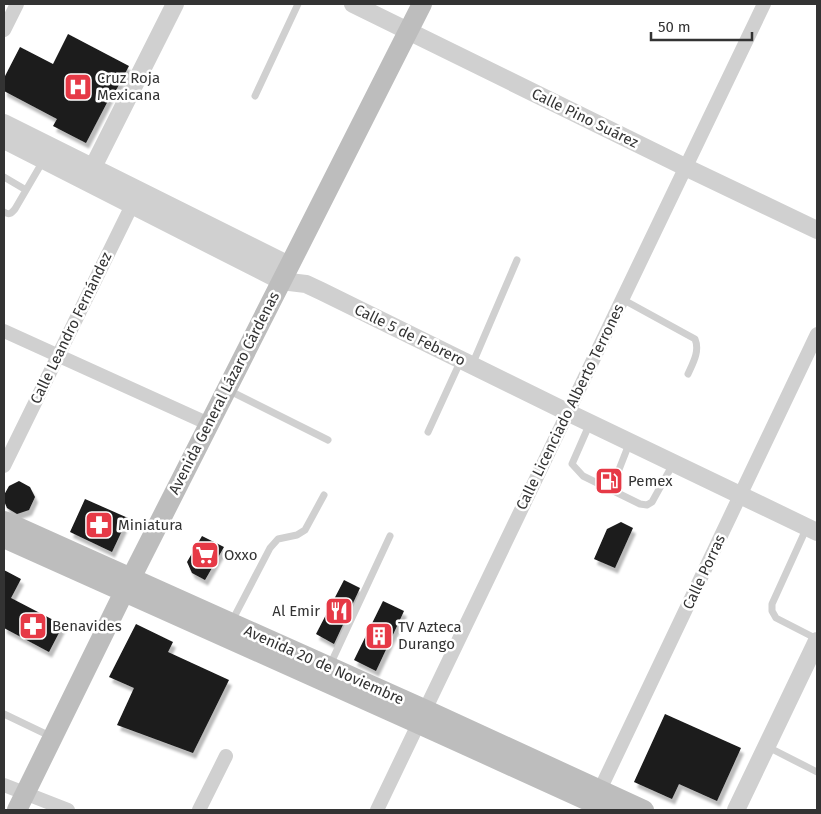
<svg xmlns="http://www.w3.org/2000/svg" width="821" height="814" font-family="'Fira Sans',sans-serif">
<style>
.building{fill:#1a1a1a;filter:url(#shadow)}
.lines{fill:none;stroke-linecap:round;stroke-linejoin:round}
.service{stroke:#d0d0d0;stroke-width:7}
.minor{stroke:#d0d0d0;stroke-width:14}
.tertiary{stroke:#d0d0d0;stroke-width:18}
.secondary{stroke:#bdbdbd;stroke-width:20}
.labels{text-anchor:middle;stroke-width:5;stroke-linejoin:round;paint-order:stroke}
.poi-label{font-size:15px;fill:#333;stroke:#fff;text-anchor:start}
.street-label{font-size:15px;fill:#333;stroke:#fff}
</style>
<defs>
<filter id="shadow"><feDropShadow dx="3" dy="5.5" stdDeviation="1" flood-color="#0004"/></filter>
</defs>
<rect width="100%" height="100%" fill="#fff"/>
<!-- building -->
<path class="building" d="M68,34L129,66L114,94L112,93L86,143L53,126L57,119L4,91V78L20,47L53,64Z
M19,481L30,487L35,497L29,510L17,514L7,508L4,501V495L9,486Z
M85,499L128,518L112,552L70,532Z
M621,522L633,528L615,568L594,559L607,529Z
M202,536L224,547L205,580L192,573L187,562Z
M4,570L21,579L11,598L63,625L49,652L4,628Z
M344,580L360,588L334,644L316,634Z
M383,601L404,611L376,671L354,660Z
M136,624L173,642L168,652L229,680L193,753L117,725L134,688L109,677Z
M665,714L741,748L717,801L679,784L672,799L634,782Z"/>
<g class="lines">
<!-- service -->
<path class="service" d="M255,96L298,4
M4,177L26,190
M4,212C9,215 11,214 15,209L43,161
M622,299L695,339C700,351 693,363 688,374
M472,365L517,260
M228,390L328,440
M590,423L572,464L583,476L640,504L647,505L652,502L673,464
M428,432L461,360
M611,490L629,444
M807,527L772,604V611L776,618L817,639
M232,621L270,548L278,539L297,535L305,530L324,495
M330,665L390,536
M4,714L52,737
M766,746L817,772"/>
<!-- minor -->
<path class="minor" d="M4,30L17,4
M4,331L209,424
M4,466L136,197
M4,785L68,810
M597,796L817,334
M199,810L226,756
M377,810L764,4"/>
<!-- tertiary -->
<path class="tertiary" d="M353,4L685,167L817,230
M4,123L289,265
M4,140L281,281L306,284L321,291L567,412L817,532
M88,177L175,4
M736,810L817,641"/>
<!-- secondary -->
<path class="secondary" d="M4,521L426,710L644,810
M4,538L419,724L608,810
M17,810L124,592L422,4"/>
</g>
<!-- icons -->
<defs>
<symbol id="hospital-square" viewBox="-11 -11 22 22"><rect x="-9" y="-9" width="18" height="18" rx="4" fill="#e63946" stroke="#fff"/><path d="M-5-5h3v3.5h4V-5h3V5h-3V1.5h-4V5h-3Z" fill="#fff"/></symbol>
<symbol id="fuel-square" viewBox="-11 -11 22 22"><rect x="-9" y="-9" width="18" height="18" rx="4" fill="#e63946" stroke="#fff"/><path d="M-5.5-6h7V0h2V4h1.3V-2.5L3-4.5l.8-.8L6-3V5H2.5V1h-1V6h-7ZM-4.2-4.7v3.2H.2V-4.7Z" fill="#fff"/></symbol>
<symbol id="pharmacy-square" viewBox="-11 -11 22 22"><rect x="-9" y="-9" width="18" height="18" rx="4" fill="#e63946" stroke="#fff"/><path d="M-2-6h4v4h4v4h-4v4h-4v-4h-4v-4h4Z" fill="#fff"/></symbol>
<symbol id="supermarket-square" viewBox="-11 -11 22 22"><rect x="-9" y="-9" width="18" height="18" rx="4" fill="#e63946" stroke="#fff"/><path d="M-6-5.5h2.5l.6 2H6L4.5 2H-2.5L-4.4-4H-6ZM-1.5 3.2a1.3 1.3 0 1 0 .1 0ZM3 3.2a1.3 1.3 0 1 0 .1 0Z" fill="#fff"/></symbol>
<symbol id="restaurant-square" viewBox="-11 -11 22 22"><rect x="-9" y="-9" width="18" height="18" rx="4" fill="#e63946" stroke="#fff"/><path d="M-5-6h1v4h1v-4h1v4h1v-4h1v5L-1.5 .5V6h-2V.5L-5-1ZM5-6V6H3V1.5H1.5Q1.5-4 5-6Z" fill="#fff"/></symbol>
<symbol id="building-square" viewBox="-11 -11 22 22"><rect x="-9" y="-9" width="18" height="18" rx="4" fill="#e63946" stroke="#fff"/><path d="M-4-6H4V6H1V3H-1V6H-4ZM-2.5-4.3h1.7v1.8h-1.7ZM.8-4.3h1.7v1.8H.8ZM-2.5-1h1.7V.8h-1.7ZM.8-1h1.7V.8H.8Z" fill="#fff"/></symbol>
</defs>
<g fill-rule="evenodd">
<use href="#hospital-square" x="62" y="71" width="32" height="32"/>
<use href="#fuel-square" x="593" y="465" width="32" height="32"/>
<use href="#pharmacy-square" x="83" y="509" width="32" height="32"/>
<use href="#supermarket-square" x="189" y="539" width="32" height="32"/>
<use href="#restaurant-square" x="323" y="595" width="32" height="32"/>
<use href="#pharmacy-square" x="17" y="610" width="32" height="32"/>
<use href="#building-square" x="363" y="620" width="32" height="32"/>
</g>
<g class="labels">
<!-- poi labels -->
<g class="poi-label">
<text x="97" y="83">Cruz Roja<tspan x="97" dy="17">Mexicana</tspan></text>
<text x="628" y="486">Pemex</text>
<text x="118" y="530">Miniatura</text>
<text x="224" y="560">Oxxo</text>
<text x="320" y="616" text-anchor="end">Al Emir</text>
<text x="52" y="631">Benavides</text>
<text x="398" y="632">TV Azteca<tspan x="398" dy="17">Durango</tspan></text>
</g>
<!-- street labels -->
<g class="street-label">
<text transform="translate(585 118) rotate(26)" y="5">Calle Pino Suárez</text>
<text transform="translate(71 328) rotate(-64)" y="5">Calle Leandro Fernández</text>
<text transform="translate(410 335) rotate(26)" y="5">Calle 5 de Febrero</text>
<text transform="translate(224 393) rotate(-63)" y="5">Avenida General Lázaro Cárdenas</text>
<text transform="translate(570 407) rotate(-64)" y="5">Calle Licenciado Alberto Terrones</text>
<text transform="translate(704 572) rotate(-65)" y="5">Calle Porras</text>
<text transform="translate(324 665) rotate(24)" y="5">Avenida 20 de Noviembre</text>
</g>
</g>
<!-- border -->
<rect width="821" height="814" fill="none" stroke="#333333" stroke-width="10"/>
<!-- scale -->
<path d="M651 32v8h101v-8" fill="none" stroke="#333333" stroke-width="2.5"/>
<text x="658" y="32" font-size="15" fill="#333333" stroke="#ffffff" stroke-width="4" paint-order="stroke">50 m</text>
</svg>
